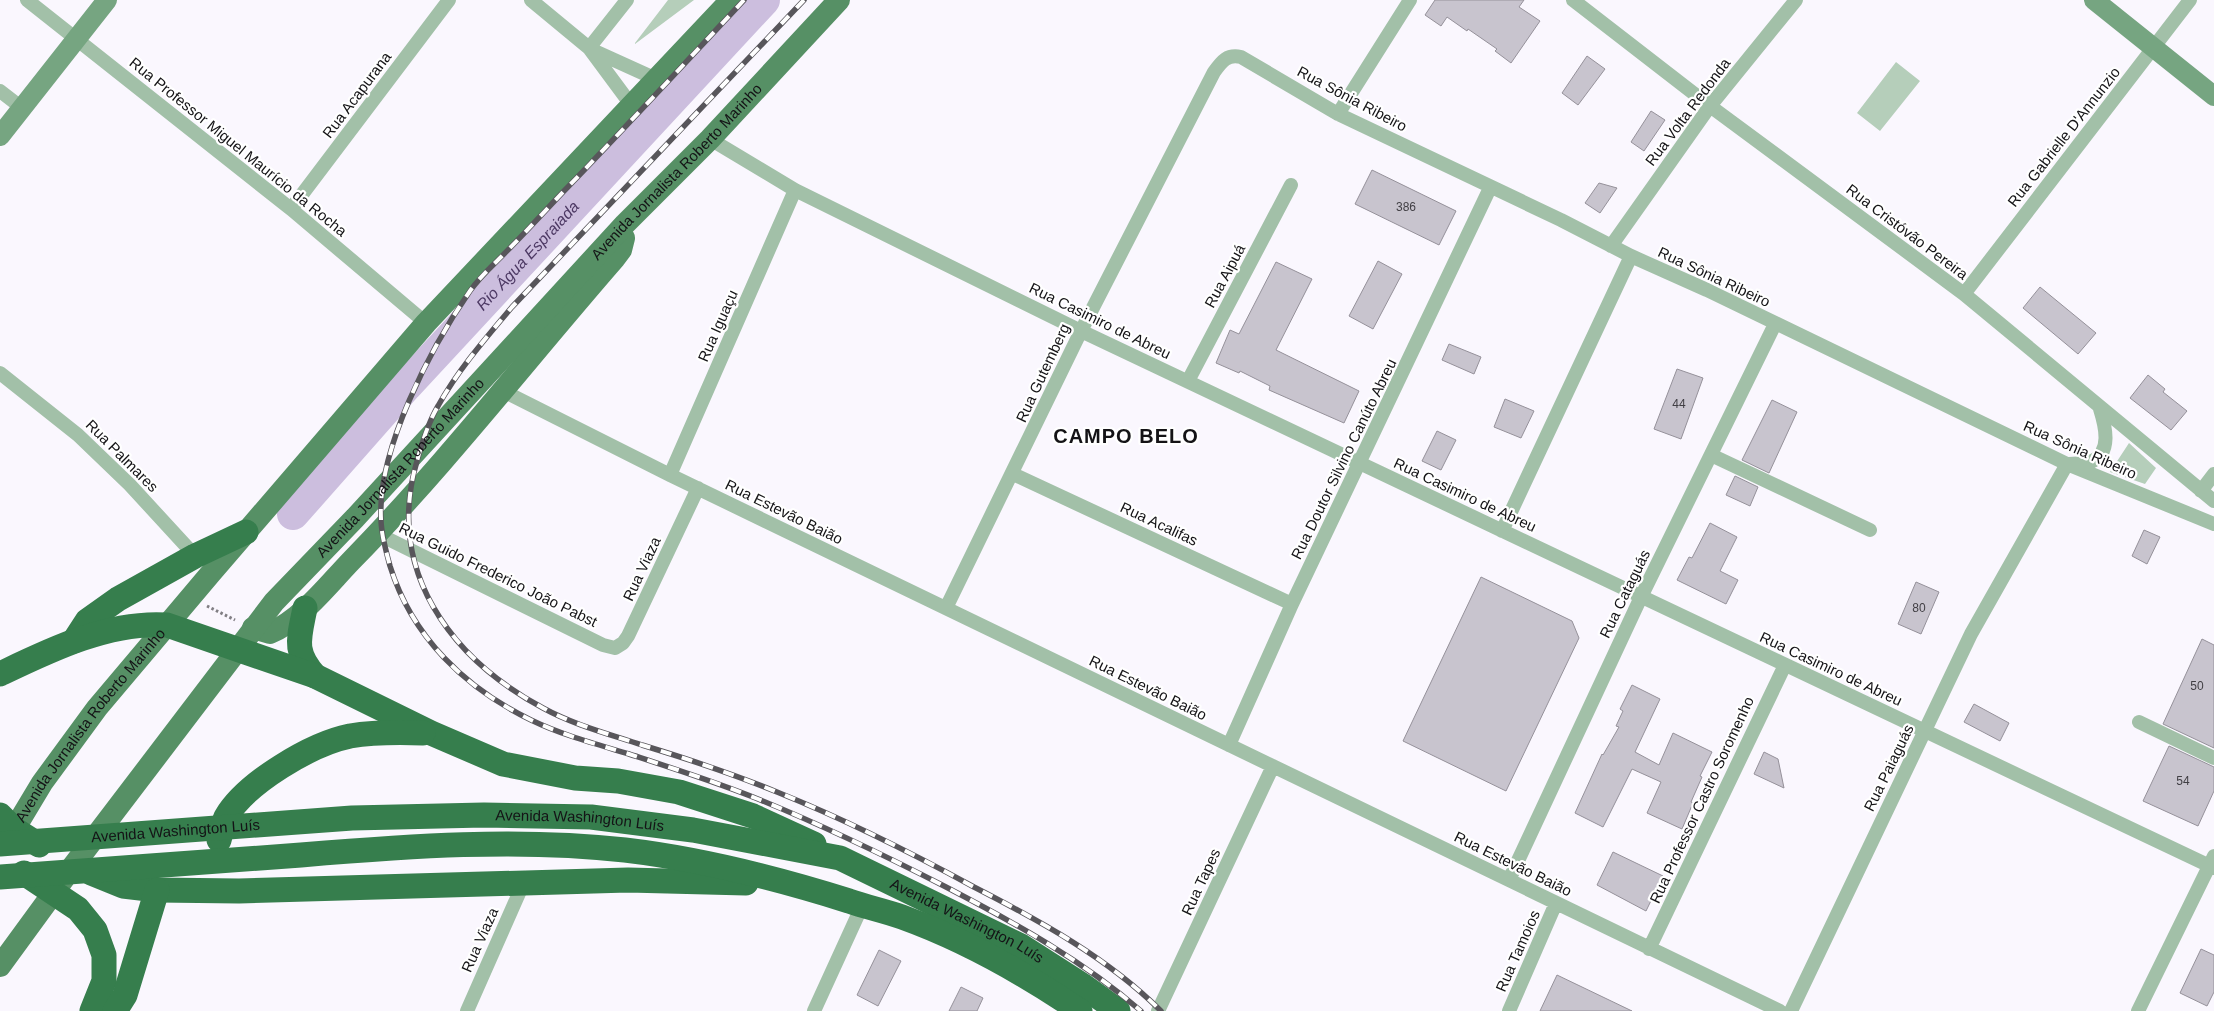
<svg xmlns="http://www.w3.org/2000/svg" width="2214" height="1011" font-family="Arial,sans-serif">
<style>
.green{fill:#b5ceba}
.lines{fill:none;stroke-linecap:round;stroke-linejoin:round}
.river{stroke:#ccbede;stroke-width:32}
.building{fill:#c8c4ce;stroke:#95919a}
.path{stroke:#807e83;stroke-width:3;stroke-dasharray:2.5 2.5;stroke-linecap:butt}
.street{stroke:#a2c0a8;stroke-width:14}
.secondary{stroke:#76a581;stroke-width:20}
.primary{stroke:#569065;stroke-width:22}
.highway{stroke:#367e4d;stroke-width:25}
.rail-casing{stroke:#58565b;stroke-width:5.5}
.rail{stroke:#fff;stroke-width:4;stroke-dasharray:11;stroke-linecap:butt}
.labels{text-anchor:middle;stroke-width:4.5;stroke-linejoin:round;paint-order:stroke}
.number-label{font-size:12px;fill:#413f44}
.street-label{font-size:15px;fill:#141316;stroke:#fff}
.water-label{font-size:16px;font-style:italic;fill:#4d3964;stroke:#fff}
.district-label{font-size:20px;font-weight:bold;letter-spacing:1px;fill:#141316;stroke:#fff}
</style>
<rect width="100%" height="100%" fill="#faf7fe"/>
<!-- green -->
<path class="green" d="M668,0H694L635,44V43Z
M1896,62L1920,81L1880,131L1857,113Z
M2129,443L2156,468L2145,484L2110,472Z"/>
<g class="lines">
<!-- river -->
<path class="river" id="s1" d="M293,514L406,386L764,0"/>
</g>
<!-- building -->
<path class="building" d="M1435,0H1524L1519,7L1540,21L1511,63L1495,51L1497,49L1468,29L1467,31L1447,17L1441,26L1425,15Z
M1587,56L1605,69L1578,105L1562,93Z
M1651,111L1665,120L1644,151L1631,142Z
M1372,170L1456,211L1439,245L1355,204Z
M1599,183L1617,188L1600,213L1585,203Z
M1378,261L1402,274L1373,329L1349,316Z
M1276,262L1312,279L1276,350L1359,391L1344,423L1269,390L1270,386L1240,371L1239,373L1216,363L1230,330L1239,334Z
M2040,287L2096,333L2078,354L2023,308Z
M1449,344L1481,357L1474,374L1442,360Z
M1677,369L1703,378L1681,439L1654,429Z
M2148,375L2165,389L2163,392L2187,411L2171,430L2130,398Z
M1505,399L1534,411L1521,438L1494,427Z
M1772,400L1797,412L1769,473L1742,460Z
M1437,431L1456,440L1441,470L1422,461Z
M1735,476L1758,487L1750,506L1726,495Z
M1710,523L1737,537L1720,571L1738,580L1726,604L1677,580L1689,557L1692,558Z
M2144,530L2160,537L2147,564L2132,556Z
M1481,577L1572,621L1579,638L1506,791L1403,741Z
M1916,582L1939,592L1921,634L1898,624Z
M2202,639L2214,645V748L2163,724Z
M1632,685L1660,699L1635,752L1659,765L1673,733L1712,752L1700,776L1702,777L1691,802L1693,803L1682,829L1647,813L1661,782L1632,769L1603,827L1575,813L1602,754L1603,755L1619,727L1616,726L1623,711L1620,709Z
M1974,704L2009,723L2000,741L1964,722Z
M2169,746L2214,767V791L2198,826L2143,801Z
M1764,752L1778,759L1784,788L1754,774Z
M1613,852L1663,876L1646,911L1597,885Z
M2201,949L2214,955V992L2207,1006L2180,993Z
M879,950L901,961L878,1006L857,995Z
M1557,975L1632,1011H1540Z
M961,987L983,998L977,1011H949Z"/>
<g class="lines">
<!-- path -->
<path class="path" d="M207,606L235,620"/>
<!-- street -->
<path class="street" d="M27,0L291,209L426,323
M531,0L589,48L632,106
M1573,0L1710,106L1964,294L2214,501
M589,48L627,0
M592,50L656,79
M0,91L22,108
M1338,114L1410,0
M710,139L795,190L1081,331L2214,868
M291,209L449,0
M1611,246L1710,106L1796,0
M1964,294L2190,0
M0,373L78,435L130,485L198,559
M1188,381L1291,185
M503,391L670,475L1780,1011
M1711,455L1870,530
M2070,464C2076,463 2084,464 2090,462C2113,454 2105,425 2100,409
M1013,474L1292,604
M670,475L795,190
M2201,491L2214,474
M1502,531L1631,256
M378,534L603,645L615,648L623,643L628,636L698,488
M946,608L1081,331L1214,72C1222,61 1227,54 1241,57L1338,114L1561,220L1631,256L1707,290L2067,464L2214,524
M2139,722L2214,758
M1229,745L1292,604L1490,188
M1509,880L1641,597L1775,324
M1649,949L1785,665
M467,1011L524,882
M814,1011L862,906
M1158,1011L1273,766
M1509,1011L1556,903
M1791,1011L1971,634L2067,464
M2138,1011L2214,856"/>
<!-- secondary -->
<path class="secondary" d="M2094,0L2214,96
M0,136L107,0"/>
<!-- primary -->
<g class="primary">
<path d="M253,628L270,633C302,619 327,586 351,561C445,465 527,359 615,258L621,250L624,238"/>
<path id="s2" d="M6,843L42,783L97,708L211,573L426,323L731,0"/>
<path id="s3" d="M0,966L73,866L274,602L355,518L625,224L710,139L839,0"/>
</g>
<!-- highway -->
<g class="highway">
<path d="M305,608C299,639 293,651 315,676"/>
<path d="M74,641L87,621L118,599L195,556L246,532"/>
<path d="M0,674C50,650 109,621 167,625L315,676L431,733L503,764L575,778L618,781L679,792L753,816L814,844"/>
<path d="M0,815L14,829L39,845"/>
<path d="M219,840C221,833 223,824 226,817C246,783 311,744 350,736C374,732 398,732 423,733"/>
<path id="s4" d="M0,844L352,818L484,815L591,817L693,830L840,858L1021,946L1082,985L1118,1011"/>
<path d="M24,873L78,909L95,930L104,955V981L92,1011"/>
<path d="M91,873L123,886L157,890L239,891L628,880L746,883"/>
<path d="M0,877C100,870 201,862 301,855C408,846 518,838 625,850C701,859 776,878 849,901C866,907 885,911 902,917C966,940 1024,973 1080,1011"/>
<path d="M115,1011L125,995L157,890"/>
</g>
<defs>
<path id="rail" d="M744,0C684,64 624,129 563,192C543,213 523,235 502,256C491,267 479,278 470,291C431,347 377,450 381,519C381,534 386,551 390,566C412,637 465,688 531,720C562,735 596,744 629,754C672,768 716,782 758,799C822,825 884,855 946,887C1015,923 1082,960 1141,1011
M804,0L512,307C485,339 458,370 438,406C428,423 422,443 417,461C385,570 450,658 543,708C574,725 609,734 642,745C688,759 733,774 777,792C844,819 910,852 974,887C1040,921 1108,958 1161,1011"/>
</defs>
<!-- rail casing -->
<use href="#rail" class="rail-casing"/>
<!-- rail -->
<use href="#rail" class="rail"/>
</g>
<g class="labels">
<!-- number labels -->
<g class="number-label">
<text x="1406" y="211">386</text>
<text x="1679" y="408">44</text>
<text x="1919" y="612">80</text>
<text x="2197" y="690">50</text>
<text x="2183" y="785">54</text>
</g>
<!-- street labels -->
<g class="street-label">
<text transform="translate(357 95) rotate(-53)" y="5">Rua Acapurana</text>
<text transform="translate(1352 99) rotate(28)" y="5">Rua Sônia Ribeiro</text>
<text transform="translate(1688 112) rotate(-53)" y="5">Rua Volta Redonda</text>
<text transform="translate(2064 137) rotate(-52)" y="5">Rua Gabrielle D'Annunzio</text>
<text transform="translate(238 147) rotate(39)" y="5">Rua Professor Miguel Maurício da Rocha</text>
<text dy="5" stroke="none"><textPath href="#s3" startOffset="1045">Avenida Jornalista Roberto Marinho</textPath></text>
<text transform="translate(1907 232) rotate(37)" y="5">Rua Cristóvão Pereira</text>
<text transform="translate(1225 276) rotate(-62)" y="5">Rua Aipuá</text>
<text transform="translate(1714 277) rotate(25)" y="5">Rua Sônia Ribeiro</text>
<text transform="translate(1100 321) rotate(26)" y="5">Rua Casimiro de Abreu</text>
<text transform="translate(718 326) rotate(-66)" y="5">Rua Iguaçu</text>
<text transform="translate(1043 373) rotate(-65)" y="5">Rua Gutemberg</text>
<text transform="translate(2080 450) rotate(24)" y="5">Rua Sônia Ribeiro</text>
<text transform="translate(122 456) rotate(45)" y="5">Rua Palmares</text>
<text transform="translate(1344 459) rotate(-64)" y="5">Rua Doutor Silvino Canúto Abreu</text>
<text dy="5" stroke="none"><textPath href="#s3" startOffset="640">Avenida Jornalista Roberto Marinho</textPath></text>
<text transform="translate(1465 495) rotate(25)" y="5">Rua Casimiro de Abreu</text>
<text transform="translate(784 512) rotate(26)" y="5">Rua Estevão Baião</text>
<text transform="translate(1159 524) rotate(25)" y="5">Rua Acalifas</text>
<text transform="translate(642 569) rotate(-65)" y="5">Rua Viaza</text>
<text transform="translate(498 575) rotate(26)" y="5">Rua Guido Frederico João Pabst</text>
<text transform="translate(1625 594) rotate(-64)" y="5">Rua Cataguás</text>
<text transform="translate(1831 669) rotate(25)" y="5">Rua Casimiro de Abreu</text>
<text transform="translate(1148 688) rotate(26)" y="5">Rua Estevão Baião</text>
<text dy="5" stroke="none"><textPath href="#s2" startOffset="145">Avenida Jornalista Roberto Marinho</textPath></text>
<text transform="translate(1889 768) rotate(-64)" y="5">Rua Paiaguás</text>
<text transform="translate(1702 800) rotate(-65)" y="5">Rua Professor Castro Soromenho</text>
<text dy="5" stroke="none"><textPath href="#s4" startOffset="581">Avenida Washington Luís</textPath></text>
<text dy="5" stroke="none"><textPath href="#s4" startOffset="176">Avenida Washington Luís</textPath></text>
<text transform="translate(1513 864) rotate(26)" y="5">Rua Estevão Baião</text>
<text transform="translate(1201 882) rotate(-65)" y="5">Rua Tapes</text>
<text dy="5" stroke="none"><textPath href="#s4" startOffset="986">Avenida Washington Luís</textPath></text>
<text transform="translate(480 940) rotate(-66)" y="5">Rua Viaza</text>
<text transform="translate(1518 951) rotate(-66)" y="5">Rua Tamoios</text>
</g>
<!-- water labels -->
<g class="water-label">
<text dy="6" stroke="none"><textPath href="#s1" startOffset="349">Rio Água Espraiada</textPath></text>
</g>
<!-- district labels -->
<g class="district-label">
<text x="1126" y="443">CAMPO BELO</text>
</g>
</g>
</svg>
